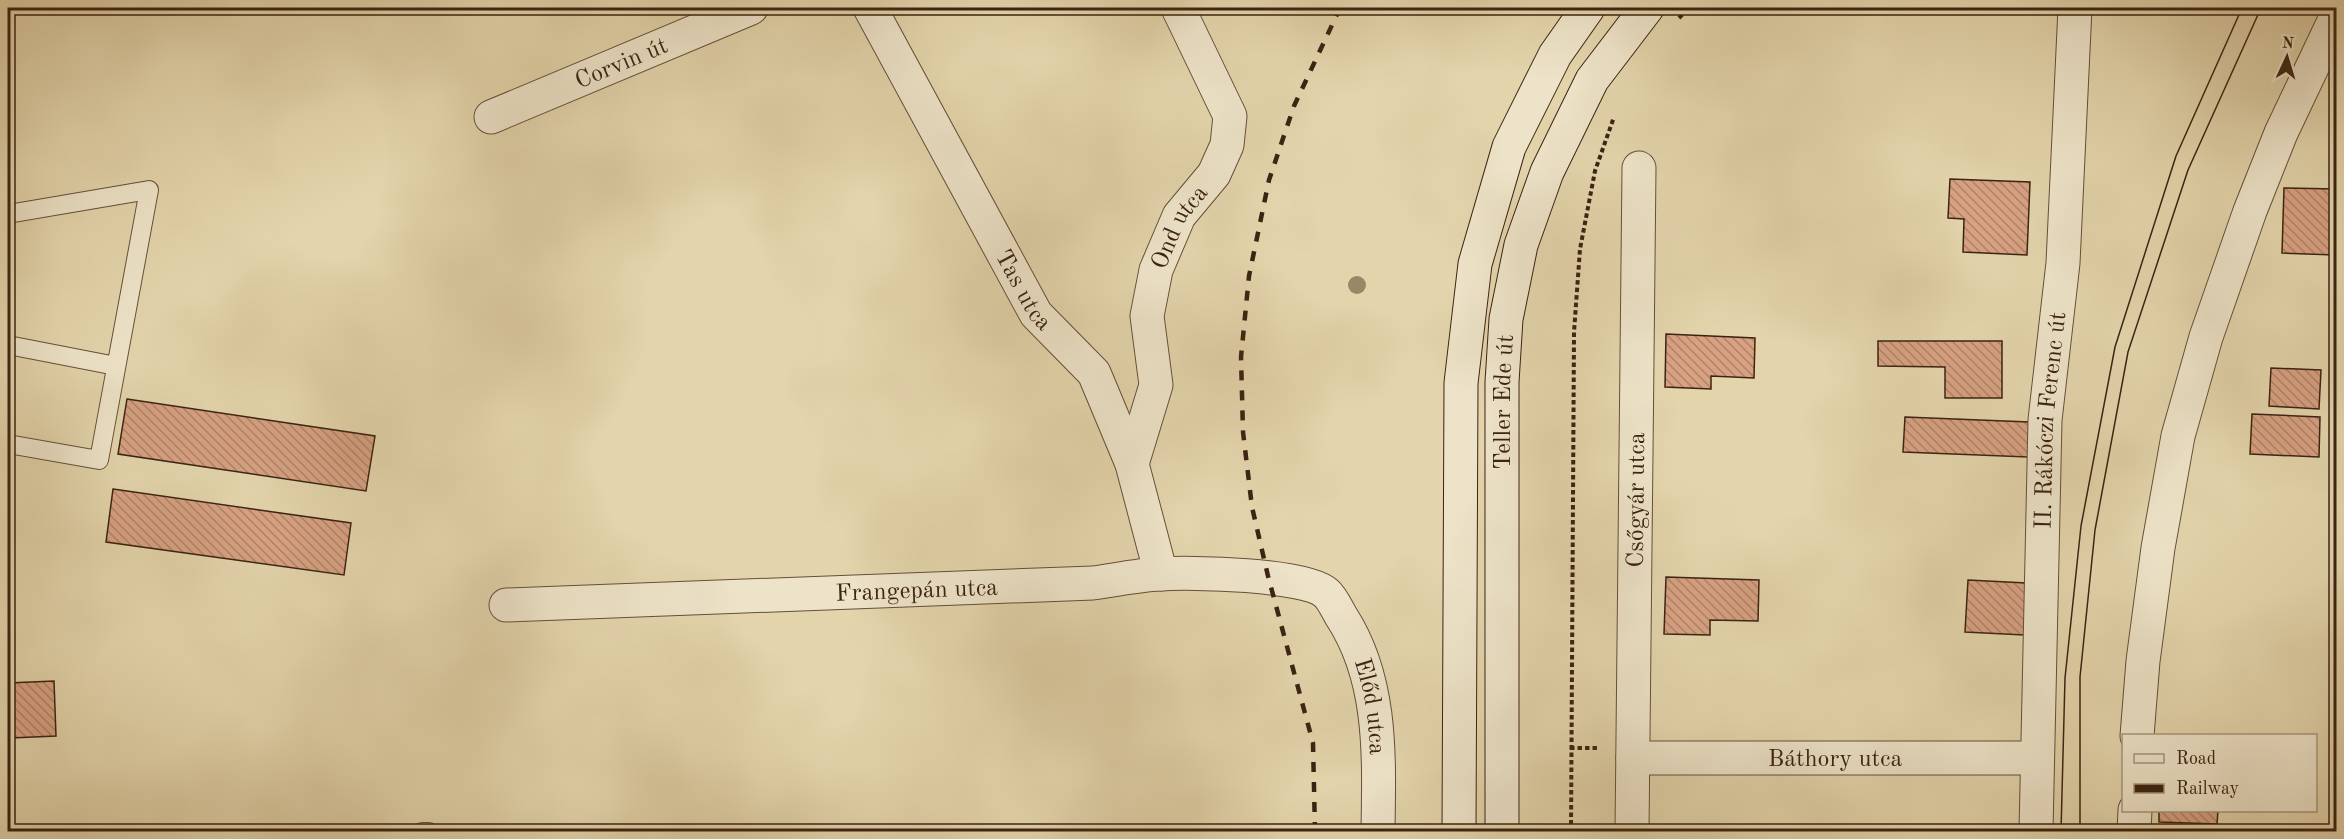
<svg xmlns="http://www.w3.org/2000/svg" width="2344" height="839" font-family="'Old Standard TT',serif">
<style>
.building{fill:url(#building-back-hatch);stroke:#3b2312;stroke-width:1.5}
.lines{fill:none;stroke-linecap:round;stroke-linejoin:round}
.lane-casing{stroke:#654f38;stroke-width:20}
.street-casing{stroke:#654f38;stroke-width:35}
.secondary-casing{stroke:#3b2312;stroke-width:35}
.path{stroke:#3b2312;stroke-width:4;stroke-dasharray:4.5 3;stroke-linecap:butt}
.lane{stroke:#ede3c8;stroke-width:18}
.street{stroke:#ede3c8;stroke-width:33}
.secondary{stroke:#ede3c8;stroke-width:33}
.tram{stroke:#3b2312;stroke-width:1.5}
.rail{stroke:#3b2312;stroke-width:4.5;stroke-dasharray:10 10;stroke-linecap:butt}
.tree{fill:#988867}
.labels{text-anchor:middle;stroke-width:6;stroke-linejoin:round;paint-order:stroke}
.street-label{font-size:24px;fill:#3b2312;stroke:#ede3c8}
</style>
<defs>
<pattern id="building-back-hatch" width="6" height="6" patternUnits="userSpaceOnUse" patternTransform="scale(1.5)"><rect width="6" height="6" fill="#d7a182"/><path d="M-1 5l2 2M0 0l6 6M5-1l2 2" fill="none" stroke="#b08369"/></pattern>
</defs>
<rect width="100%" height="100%" fill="#e3d4ab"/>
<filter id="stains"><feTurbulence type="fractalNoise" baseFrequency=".00333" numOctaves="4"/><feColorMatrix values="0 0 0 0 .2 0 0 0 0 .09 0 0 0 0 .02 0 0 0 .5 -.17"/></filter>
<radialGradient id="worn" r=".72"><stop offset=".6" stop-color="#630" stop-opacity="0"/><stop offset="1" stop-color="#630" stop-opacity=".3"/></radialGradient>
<!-- building -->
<path class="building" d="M1974,8H2024V13L1974,10Z
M1950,179L2030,182L2027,255L1963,252L1964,219L1948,218Z
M2284,188L2336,189V247H2334V255L2282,253Z
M1666,334L1755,338L1754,378L1711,376V389L1665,387Z
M1878,341H2002V398H1945V367L1878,366Z
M2271,368L2321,370L2319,409L2269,406Z
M127,399L375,436L366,491L118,454Z
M2252,414L2320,417L2319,457L2250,454Z
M1905,417L2029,422L2028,457L1903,452Z
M113,489L351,523L344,575L106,542Z
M1666,577L1759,580L1758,621L1710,620V635L1664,634Z
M1968,580L2026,583L2024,635L1965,632Z
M54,681L56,736L11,738L8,683Z
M2159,810H2218L2217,824L2159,822Z"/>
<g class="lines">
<defs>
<path id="lane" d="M8,214L149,190L99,460L8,444
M8,345L116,366
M422,832H429"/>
<g id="street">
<path id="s1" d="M870,8L1036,314L1094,373L1132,464L1161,574"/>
<path id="s2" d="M491,117L751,8"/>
<path id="s3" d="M1132,464L1156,385L1147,316L1156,270L1179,216L1214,174L1227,145L1230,116L1178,8"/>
<path id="s4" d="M506,605L1093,583C1115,580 1138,575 1160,574C1190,572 1306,574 1326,593C1332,598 1337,609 1341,616C1383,680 1379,758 1378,832"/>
<path d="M2137,736L2143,661L2158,548L2178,436L2206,337L2250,211L2281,133L2336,17"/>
<path id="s5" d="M1633,758H2037"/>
<path id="s6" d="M1632,832L1639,168"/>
<path id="s7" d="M2036,832L2045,420L2063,263L2075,8"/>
<path d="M2134,832L2135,810"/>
</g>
<g id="secondary">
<path d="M1459,832L1461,383L1475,264L1509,147L1555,55L1588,8"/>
<path id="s8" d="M1502,832V382L1506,319L1521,245L1547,172L1592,80L1647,8"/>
</g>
</defs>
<!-- lane casing -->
<use href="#lane" class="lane-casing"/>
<!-- street casing -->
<use href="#street" class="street-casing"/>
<!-- secondary casing -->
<use href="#secondary" class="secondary-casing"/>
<!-- path -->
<path class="path" d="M1679,18L1689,8
M1570,748H1600
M1571,832L1574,332L1580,249L1595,171L1614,117"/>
<!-- lane -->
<use href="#lane" class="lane"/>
<!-- street -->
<use href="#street" class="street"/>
<!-- secondary -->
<use href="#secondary" class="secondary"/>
<!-- tram -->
<path class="tram" d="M2061,832L2065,678L2081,526L2115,347L2176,156L2242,8
M2080,832V677L2095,530L2128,352L2188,170L2261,8"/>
<!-- rail -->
<path class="rail" d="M1315,832L1313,743L1268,576L1252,507L1243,432L1241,357L1249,276L1269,180L1294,106L1340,8"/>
</g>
<!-- trees -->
<circle class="tree" cx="1357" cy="285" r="9"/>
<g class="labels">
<!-- street labels -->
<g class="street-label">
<text dy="8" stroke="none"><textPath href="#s2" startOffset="141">Corvin út</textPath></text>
<text dy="8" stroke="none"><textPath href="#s3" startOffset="248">Ond utca</textPath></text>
<text dy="8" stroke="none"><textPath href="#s1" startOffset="321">Tas utca</textPath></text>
<text dy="8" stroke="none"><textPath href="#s8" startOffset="430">Teller Ede út</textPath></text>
<text dy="8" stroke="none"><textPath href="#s7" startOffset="412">II. Rákóczi Ferenc út</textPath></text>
<text dy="8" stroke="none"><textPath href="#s6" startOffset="332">Csőgyár utca</textPath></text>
<text dy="8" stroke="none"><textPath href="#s4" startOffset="411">Frangepán utca</textPath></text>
<text dy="8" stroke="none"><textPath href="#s4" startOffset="948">Előd utca</textPath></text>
<text dy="8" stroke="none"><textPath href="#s5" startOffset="202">Báthory utca</textPath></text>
</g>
</g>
<!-- margin -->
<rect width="2344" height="839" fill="none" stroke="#e3d4ab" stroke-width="30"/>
<rect x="9" y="9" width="2326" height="821" fill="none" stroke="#3b2312" stroke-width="3"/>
<rect x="15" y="15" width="2314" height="809" fill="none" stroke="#3b2312" stroke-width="1.5"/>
<!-- legend -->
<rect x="2122" y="734" width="195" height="78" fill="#ede3c8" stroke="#a6967f" stroke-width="1.5"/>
<rect x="2134" y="754" width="30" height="9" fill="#ede3c8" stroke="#a6967f" stroke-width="1.5"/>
<text x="2176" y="764" font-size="18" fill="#3b2312">Road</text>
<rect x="2134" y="784" width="30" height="9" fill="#3b2312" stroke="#a6967f" stroke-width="1.5"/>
<text x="2176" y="794" font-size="18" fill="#3b2312">Railway</text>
<!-- north arrow -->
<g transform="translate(2287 57) rotate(4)" stroke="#ede3c8" stroke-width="4.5" paint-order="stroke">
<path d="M0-4.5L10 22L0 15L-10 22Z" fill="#3b2312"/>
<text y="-9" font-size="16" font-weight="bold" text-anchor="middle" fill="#3b2312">N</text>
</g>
<rect width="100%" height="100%" filter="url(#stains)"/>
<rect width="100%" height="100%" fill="url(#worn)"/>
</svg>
